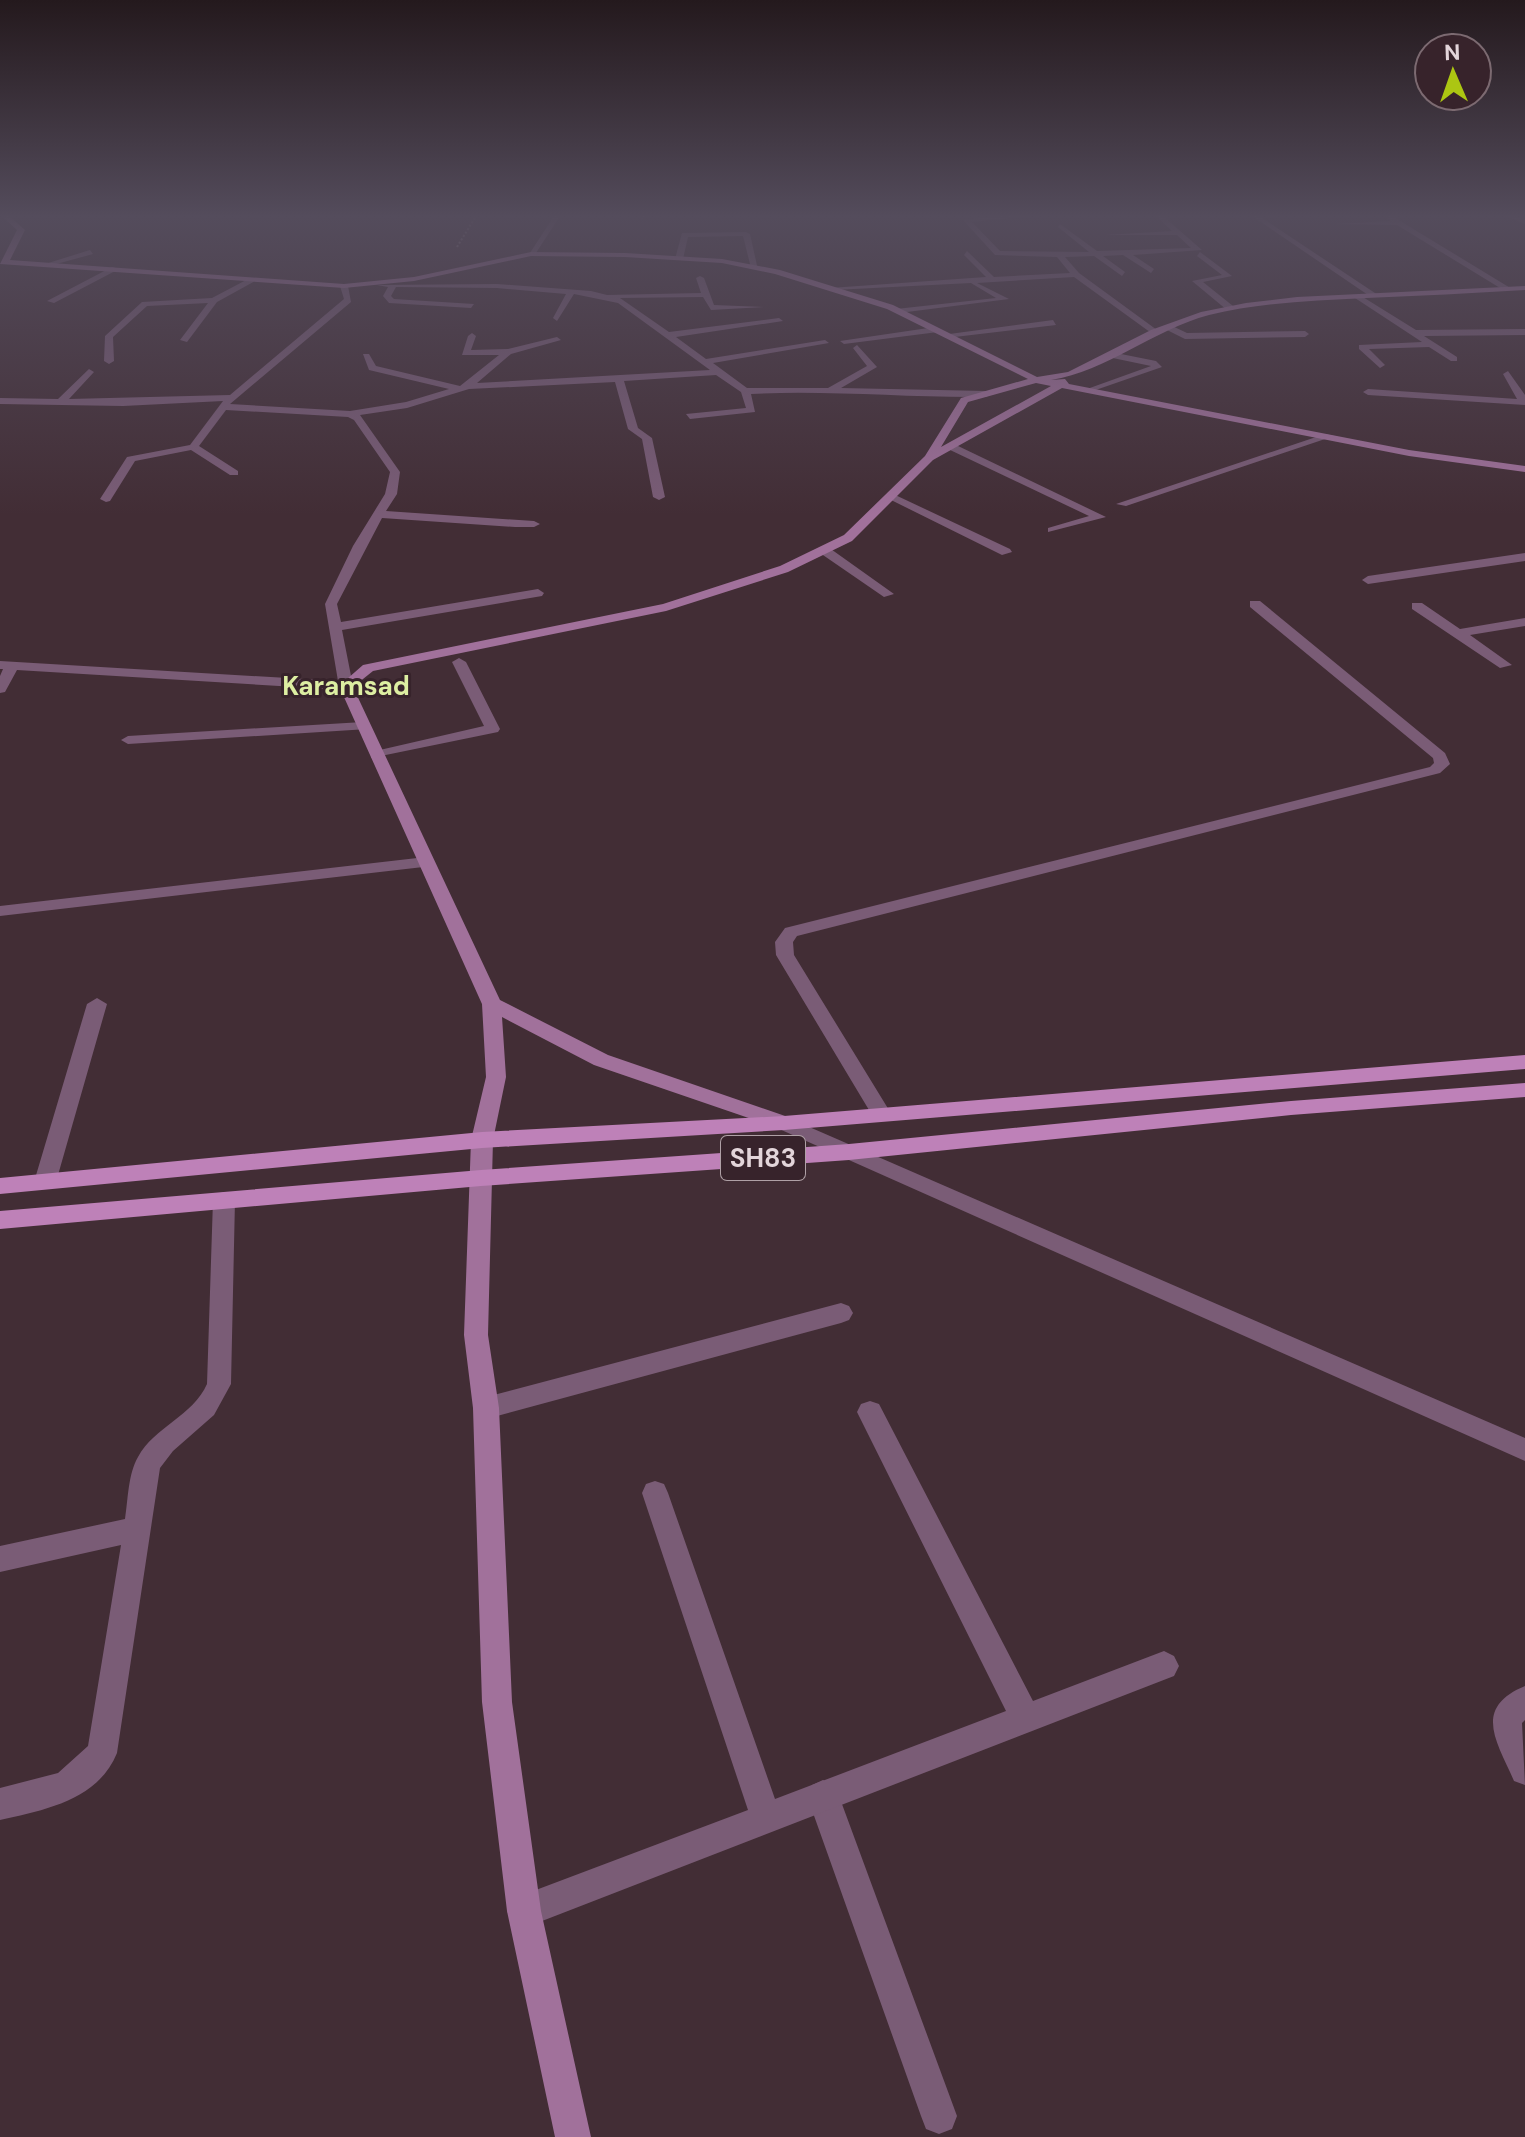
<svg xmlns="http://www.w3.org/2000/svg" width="1525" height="2137" font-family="'DM Sans',sans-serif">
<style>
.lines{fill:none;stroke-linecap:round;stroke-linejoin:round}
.path{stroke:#99878e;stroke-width:2;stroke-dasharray:2 2;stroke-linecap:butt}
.lane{fill:#7a5c76;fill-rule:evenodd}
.street{fill:#7a5c76;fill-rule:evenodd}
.secondary{fill:#a1719b;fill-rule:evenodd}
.primary{fill:#be81b8;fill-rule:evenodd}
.labels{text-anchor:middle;stroke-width:6;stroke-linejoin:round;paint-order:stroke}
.far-quarter-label{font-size:26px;font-weight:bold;fill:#ddeea2;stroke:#37232b}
.shield{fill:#37232b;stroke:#afa0a6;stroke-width:2}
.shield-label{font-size:26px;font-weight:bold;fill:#e3d5da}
</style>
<rect width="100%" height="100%" fill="#422d35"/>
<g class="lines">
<!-- path -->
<path class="path" d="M457,247L476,216"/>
<!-- lane -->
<path class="lane" d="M90,250L93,254L49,266L45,264Z
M1111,352L1156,361L1162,367L1087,393V389L1151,366L1108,357Z
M891,493L1010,549L1012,552L1002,555L887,498L885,496Z
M820,547H828L894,594L884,597L820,553Z
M459,658L466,662L500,729L498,732L371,758V752L484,726L452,662Z
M823,1780L834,1785L839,1796L957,2116L952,2129L939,2134L926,2129L921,2116L807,1796L812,1785Z"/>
<!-- street -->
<path class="street" d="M554,216H560L534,256H528Z
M639,216H645V217L642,219Z
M998,216H1030L972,222L1000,251L1089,252L1058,227L1060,224L1097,251L1191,248L1177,235H1105L1172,231L1156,216H1163L1202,250L1133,255L1154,269L1151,273L1123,255L1103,256L1125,272L1122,276L1094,256L1065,257L1079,273L1157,330L1154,335L1074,277L977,283L1009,299L899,313L896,309L996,298L971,283L834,290L830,288L986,277L964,255L967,251L994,277L1070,273L1057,257L995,255L963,220Z
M1252,216H1259L1378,295L1371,297Z
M1384,216H1392L1512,289L1505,291L1397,225L1335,224L1391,221Z
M1508,216L1525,219V224L1509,217Z
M746,232L750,234L758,270L751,268L743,236L688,237L683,259H675L682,233Z
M1200,252L1232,276L1203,282L1233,306V310H1227L1192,281L1222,275L1197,256Z
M112,267L119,269L54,303L47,301Z
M700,276L704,278L714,305L764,307L711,310L703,297L620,298L669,332L779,318L783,321L676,337L706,359L825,340L829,343L713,363L747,388H828L867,366L853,348L857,345L877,367L841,388L986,391L991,394L986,397C908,398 829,390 751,394L755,412L690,419L686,414L746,408L741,392L716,375L624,381L638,428L652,438L665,497L659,500L653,497L642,439L628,429L615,382L469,389L407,408L360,415L400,472L397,494L386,511L534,521L540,524L534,527H515L382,518L337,604L341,622L538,589L544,593L542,596L342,630L353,686L346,690L17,670L5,692L0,693V676L3,669H0V661L338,681L325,604L353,546L385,494L390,472L354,420L348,417L226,410L199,446L238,471V475H230L191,450L135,461L110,501L106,502L100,499L127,457L190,445L223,401L123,406L0,404V398L58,399L89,369L94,372L69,399L230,395L344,299L340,286L344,284L348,286L351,302L230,404L350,411L406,402L449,389L369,370L363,354H369L376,366L460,386L499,355H462L468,336L472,333L476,336L471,350L508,349L557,337L561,340L511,354L477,383L710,370L618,303L574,294L557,321L553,318L566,294L497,288L396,287L391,296L394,299L474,304L471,308L389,303L383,296L388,287L377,285L497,284L591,291L607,295L701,293L696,278Z
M250,278L257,280L217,302L187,342L180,340L208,303L147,306L113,337L114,361L109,364L104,361L105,336L142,302L212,298Z
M1358,294L1416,330L1525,329V335L1424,336L1457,357V361H1451L1429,347L1369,349L1385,365L1380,368L1359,349V345L1422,342L1355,298Z
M1053,320L1056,325L946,338L942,335Z
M1168,324L1187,333L1305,331L1309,334L1305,337L1185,339L1165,329Z
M935,327L938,332L844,344L840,341Z
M1508,371L1525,395V405L1368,395L1363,392L1368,389L1517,399L1503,374Z
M1325,434L1334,436L1126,506L1116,504Z
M948,445H956L1106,517L1048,532V528L1089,516L948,449Z
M1525,553V561L1368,584L1362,580L1368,576Z
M1250,601H1260L1445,753L1450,764L1440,773L797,936L793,942L794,955L892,1115L889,1120H875L776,955L775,942L785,928L1430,767L1434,763L1433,758L1250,607Z
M1412,603H1422L1460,629L1525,618V626L1470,635L1512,665L1500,668L1412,609Z
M363,722L368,723V729L128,744L121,740L128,736Z
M426,857L434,862L432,866L0,916V906Z
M97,998L107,1004L56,1182L53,1188H37L34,1182L87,1004Z
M784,1116L1525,1438V1461L777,1128L774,1123L777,1118Z
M224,1192L232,1194L235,1200L231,1384L214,1415L173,1451L160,1468L117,1753C98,1800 45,1810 0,1820V1788L58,1773L88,1746L121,1545L0,1572V1546L125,1519C128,1500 128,1474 138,1457C154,1427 193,1416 207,1384L213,1200L216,1194Z
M841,1303L849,1306L853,1313L849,1320L841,1323L486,1419L477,1416L473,1408L477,1400L486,1397Z
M870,1401L879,1404L1033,1701L1164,1651L1174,1656L1179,1666L1174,1676L524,1928L512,1923L507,1911L512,1899L748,1810L642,1493L646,1484L655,1481L664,1484L668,1493L775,1799L1006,1711L857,1412L861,1404Z
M1525,1686V1720L1522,1723L1525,1785L1514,1781C1497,1742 1472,1708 1525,1686Z"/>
<!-- secondary -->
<path class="secondary" d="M2,216H9L25,230L10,260L344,284L414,277L531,252L625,253L722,259L780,270L893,305L1037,377L1068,372L1151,330L1201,312L1246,303L1297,297L1525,286V290C1472,293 1419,296 1366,298C1313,301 1260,302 1209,315C1153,330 1107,371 1051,380L1065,379L1069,384L1409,450L1525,466V472L1409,456L1062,388L933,460L852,541L788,572L666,611L373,671L353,687L500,1000L608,1055L791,1118L794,1123L791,1128L784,1130L594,1065L502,1017L506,1077L493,1140L488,1335L499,1408L512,1702L541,1911L591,2137H555L507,1911L482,1702L473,1408L464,1335L471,1140L486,1077L482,1004L339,686L363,665L663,604L780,566L844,535L925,456L961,398L1028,379L887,309L775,274L722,263L625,257L531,256L414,281L344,288L0,264L17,230ZM1036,383L1051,386L941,447L968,402Z"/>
<!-- primary -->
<path class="primary" d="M1525,1055V1069L784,1130L482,1148L0,1194V1178L482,1132L784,1116Z
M1525,1083V1097L1291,1115L849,1160L481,1186L0,1229V1211L481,1170L849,1144L1291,1101Z"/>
</g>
<!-- sky -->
<linearGradient id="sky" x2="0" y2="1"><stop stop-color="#24191d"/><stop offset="0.42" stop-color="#544c5c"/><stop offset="1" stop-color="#544c5c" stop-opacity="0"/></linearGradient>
<rect width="1525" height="515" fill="url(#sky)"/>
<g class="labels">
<!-- far-quarter labels -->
<g class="far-quarter-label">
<text x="346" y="695">Karamsad</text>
</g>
<!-- shield labels -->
<rect class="shield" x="721" y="1136" width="84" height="44" rx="6"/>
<g class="shield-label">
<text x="763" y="1167">SH83</text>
</g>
</g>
<!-- north arrow -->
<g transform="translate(1453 72) rotate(358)"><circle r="38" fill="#37232b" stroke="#7c6a71" stroke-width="2"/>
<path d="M0-6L14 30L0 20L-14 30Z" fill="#acc612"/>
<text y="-12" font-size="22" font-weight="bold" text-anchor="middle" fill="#e3d5da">N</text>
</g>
</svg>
